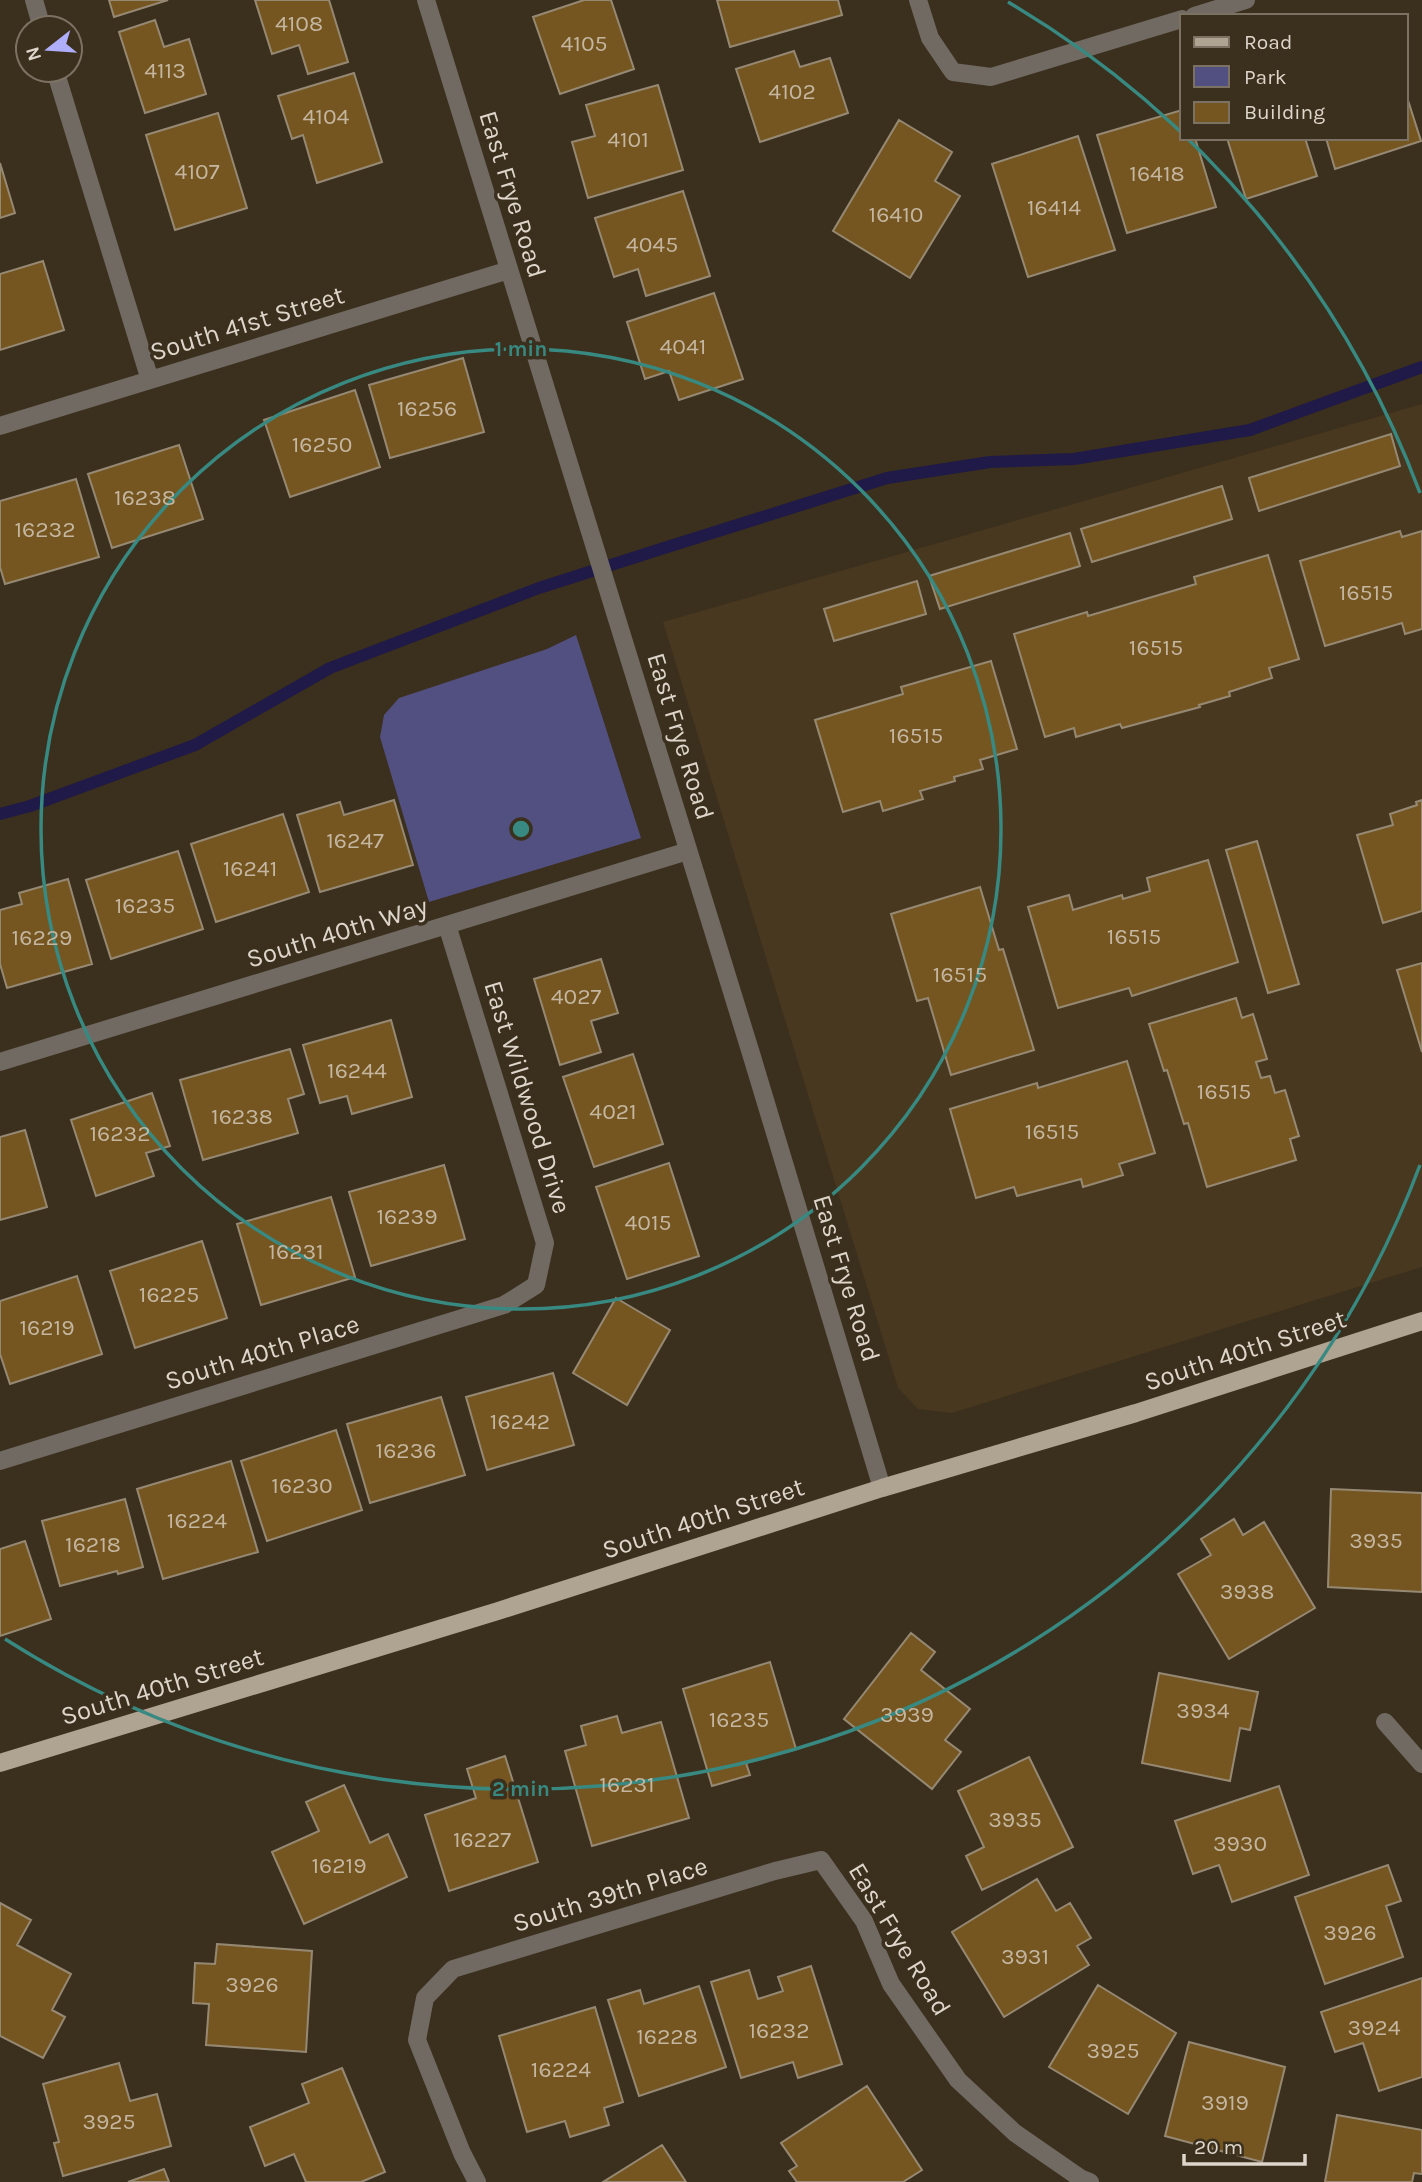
<svg xmlns="http://www.w3.org/2000/svg" width="1422" height="2182" font-family="Karla,sans-serif">
<style>
.built{fill:#47381f}
.green{fill:#525081}
.lines{fill:none;stroke-linecap:round;stroke-linejoin:round}
.stream{stroke:#1f1a47;stroke-width:12}
.building{fill:#755620;stroke:#968974;stroke-width:2}
.minor{stroke:#706a62;stroke-width:18}
.major{stroke:#afa391;stroke-width:18}
.ring{fill:none;stroke:#388981;stroke-width:3.5}
.labels{text-anchor:middle;stroke-width:7;stroke-linejoin:round;paint-order:stroke}
.number-label{font-size:23px;fill:#c4b6a0}
.street-label{font-size:26px;fill:#ded6cb;stroke:#3b2f1d}
.centre{fill:#388981;stroke:#3b2f1d;stroke-width:3.5}
.ring-label{font-size:21px;text-anchor:middle;font-weight:bold;fill:#388981;stroke:#3b2f1d;stroke-width:7;stroke-linejoin:round;paint-order:stroke}
</style>
<rect width="100%" height="100%" fill="#3b2f1d"/>
<!-- built -->
<path class="built" d="M1422,404V1267L952,1413L918,1409L898,1388L663,622Z"/>
<!-- green -->
<path class="green" d="M576,635L641,838L429,902L380,737L384,715L399,698L547,649Z"/>
<g class="lines">
<!-- stream -->
<path class="stream" d="M0,814L30,806L195,745L330,668L539,588L664,548L887,478L990,462L1074,459L1250,430L1422,367"/>
</g>
<!-- building -->
<path class="building" d="M109,0H168L114,17Z
M255,0H329L348,62L308,74L299,45L272,54Z
M584,0H611L634,69L560,94L533,17Z
M717,0H838L842,15L730,47Z
M155,20L164,47L189,39L206,94L145,113L119,32Z
M794,51L800,67L830,58L848,113L760,142L736,69Z
M354,73L382,162L317,183L303,135L292,139L278,96Z
M658,85L683,170L588,198L572,142L595,136L586,105Z
M1406,94L1421,141L1335,169L1326,138H1406Z
M1182,110V138H1195L1216,207L1127,233L1097,135Z
M218,113L247,208L175,230L146,135Z
M899,120L952,152L935,181L960,196L910,278L833,231Z
M1078,136L1115,250L1028,277L992,164Z
M1227,138H1305L1317,176L1246,199Z
M0,163L15,213L0,218Z
M683,191L710,276L646,296L638,269L614,277L595,218Z
M43,261L64,330L0,350V274Z
M714,293L743,379L679,400L669,371L645,379L627,322Z
M463,358L484,432L390,458L369,385Z
M355,390L380,467L290,497L264,420Z
M1391,434L1400,466L1259,511L1249,478Z
M179,445L203,519L112,548L88,474Z
M76,479L99,557L5,584L0,567V501Z
M1222,486L1232,519L1092,562L1081,529Z
M1400,531L1402,537L1422,531V629L1405,634L1402,623L1325,646L1300,561Z
M1070,533L1080,566L940,609L929,576Z
M1268,555L1299,659L1269,668L1272,678L1229,692L1230,696L1199,705L1200,707L1122,728L1120,724L1076,737L1074,728L1045,737L1014,634L1087,612L1088,616L1196,584L1194,577Z
M917,581L926,614L834,641L824,609Z
M991,661L1017,749L980,760L983,769L954,777L955,781L920,791L923,799L883,811L880,801L843,812L815,720L903,694L901,687Z
M394,800L413,865L320,892L297,815L340,802L344,815Z
M1422,800V911L1383,923L1357,835L1393,825L1390,814L1417,805L1416,802Z
M283,814L309,892L216,922L191,844Z
M1257,841L1299,984L1268,993L1226,850Z
M178,851L203,929L111,959L86,880Z
M1208,860L1238,962L1132,996L1129,988L1058,1008L1028,907L1069,895L1073,910L1122,895L1123,899L1150,891L1147,878Z
M68,879L92,964L7,988L0,964V910L22,904L19,893Z
M980,887L999,950L1003,949L1034,1050L951,1075L928,998L917,1001L891,914Z
M601,959L618,1013L591,1021L601,1052L560,1065L534,979Z
M1422,963V1052L1397,970Z
M1236,998L1242,1018L1253,1014L1267,1059L1256,1062L1261,1078L1270,1076L1275,1093L1285,1090L1299,1136L1290,1139L1296,1160L1207,1187L1188,1123L1184,1124L1167,1070L1164,1071L1149,1024Z
M391,1020L412,1097L352,1114L347,1096L320,1103L303,1045Z
M290,1049L304,1094L288,1099L298,1133L203,1160L180,1080Z
M633,1054L663,1144L594,1167L563,1077Z
M1127,1061L1155,1153L1119,1164L1123,1175L1083,1187L1081,1179L1017,1196L1014,1187L976,1198L950,1109L1037,1083L1038,1088Z
M152,1093L170,1146L146,1153L154,1176L96,1196L71,1120Z
M25,1130L47,1207L0,1220V1137Z
M669,1163L699,1256L627,1279L596,1187Z
M444,1165L465,1239L371,1266L349,1192Z
M331,1197L355,1277L261,1305L237,1224Z
M202,1241L227,1318L135,1348L110,1271Z
M77,1276L102,1354L10,1384L0,1354V1301Z
M616,1298L670,1330L627,1405L573,1373Z
M553,1373L574,1445L487,1470L466,1397Z
M441,1397L465,1475L370,1503L347,1424Z
M336,1430L362,1510L267,1541L241,1461Z
M231,1461L258,1552L163,1579L137,1489Z
M1331,1489L1422,1493V1592L1328,1587Z
M125,1499L143,1567L118,1574L117,1571L60,1586L42,1521Z
M1234,1519L1243,1535L1264,1522L1315,1608L1229,1659L1178,1574L1211,1555L1201,1539Z
M25,1541L51,1619L0,1636V1549Z
M911,1633L935,1652L921,1670L970,1709L945,1740L961,1752L932,1789L844,1719Z
M770,1662L796,1749L746,1763L750,1775L712,1786L683,1689Z
M1159,1673L1258,1692L1250,1730L1240,1728L1230,1781L1142,1763Z
M617,1716L622,1733L661,1722L689,1818L592,1846L565,1751L586,1745L581,1726Z
M505,1756L538,1862L449,1891L425,1815L476,1798L467,1769Z
M1029,1757L1073,1847L982,1890L966,1856L984,1847L958,1791Z
M344,1785L370,1843L388,1834L407,1877L304,1924L272,1852L319,1831L306,1802Z
M1279,1786L1309,1875L1232,1902L1219,1865L1193,1874L1175,1821Z
M1388,1865L1401,1901L1386,1906L1403,1957L1325,1984L1295,1897Z
M1037,1879L1056,1911L1070,1903L1091,1938L1077,1946L1089,1965L1004,2017L952,1932Z
M0,1903L31,1920L17,1945L71,1974L52,2010L65,2017L43,2058L0,2036Z
M217,1944L312,1951L306,2052L206,2045L209,2004L193,2003L195,1963L215,1964Z
M811,1966L842,2064L798,2078L793,2062L741,2078L711,1982L749,1970L758,1999L783,1991L778,1977Z
M1422,1978V2077L1379,2091L1363,2043L1335,2052L1321,2012Z
M1098,1985L1176,2033L1128,2114L1049,2067Z
M699,1986L726,2067L639,2096L608,2000L640,1990L644,2004Z
M595,2007L623,2102L604,2108L609,2125L570,2137L565,2121L527,2132L499,2036Z
M1189,2042L1285,2067L1262,2162L1165,2136Z
M119,2063L130,2101L157,2094L171,2146L63,2176L54,2143L59,2142L43,2084Z
M342,2068L385,2172L361,2182H306L294,2154L265,2166L250,2127L309,2103L302,2084Z
M867,2086L922,2170L903,2182H797L789,2171L797,2166L781,2143Z
M1337,2115L1422,2130V2174L1414,2173L1412,2182H1325Z
M662,2145L686,2182H603Z
M164,2169L169,2182H128Z"/>
<g class="lines">
<!-- minor -->
<path class="minor" d="M34,0L42,28
M426,0L753,1060L882,1488
M918,0L930,38L953,72L991,77L1182,19
M1194,16L1246,0
M55,70L150,380
M0,426L509,270
M0,1062L688,851
M0,1461L504,1305L536,1285L545,1243L447,925
M1385,1722L1422,1764
M477,2182L462,2153L417,2040L425,1998L453,1969L775,1871L821,1860L864,1921L891,1984L958,2080L1015,2133L1080,2178L1090,2182"/>
<!-- major -->
<path class="major" d="M0,1763L498,1611L882,1488L1136,1413L1422,1321"/>
</g>
<!-- distance rings -->
<g class="ring">
<circle cx="521" cy="829" r="480"/>
<path d="M1420 1165A960 960 0 0 1 5 1639M1008 2A960 960 0 0 1 1420 493"/>
</g>
<g class="labels">
<!-- number labels -->
<g class="number-label">
<text x="299" y="31">4108</text>
<text x="584" y="51">4105</text>
<text x="165" y="78">4113</text>
<text x="792" y="99">4102</text>
<text x="326" y="124">4104</text>
<text x="628" y="147">4101</text>
<text x="197" y="179">4107</text>
<text x="1157" y="181">16418</text>
<text x="1054" y="215">16414</text>
<text x="896" y="222">16410</text>
<text x="652" y="252">4045</text>
<text x="683" y="354">4041</text>
<text x="427" y="416">16256</text>
<text x="322" y="452">16250</text>
<text x="145" y="505">16238</text>
<text x="45" y="537">16232</text>
<text x="1366" y="600">16515</text>
<text x="1156" y="655">16515</text>
<text x="916" y="743">16515</text>
<text x="355" y="848">16247</text>
<text x="250" y="876">16241</text>
<text x="145" y="913">16235</text>
<text x="1134" y="944">16515</text>
<text x="42" y="945">16229</text>
<text x="960" y="982">16515</text>
<text x="576" y="1004">4027</text>
<text x="357" y="1078">16244</text>
<text x="1224" y="1099">16515</text>
<text x="613" y="1119">4021</text>
<text x="242" y="1124">16238</text>
<text x="1052" y="1139">16515</text>
<text x="120" y="1141">16232</text>
<text x="407" y="1224">16239</text>
<text x="648" y="1230">4015</text>
<text x="296" y="1259">16231</text>
<text x="169" y="1302">16225</text>
<text x="47" y="1335">16219</text>
<text x="520" y="1429">16242</text>
<text x="406" y="1458">16236</text>
<text x="302" y="1493">16230</text>
<text x="197" y="1528">16224</text>
<text x="1376" y="1548">3935</text>
<text x="93" y="1552">16218</text>
<text x="1247" y="1599">3938</text>
<text x="1203" y="1718">3934</text>
<text x="907" y="1722">3939</text>
<text x="739" y="1727">16235</text>
<text x="627" y="1792">16231</text>
<text x="1015" y="1827">3935</text>
<text x="482" y="1847">16227</text>
<text x="1240" y="1851">3930</text>
<text x="339" y="1873">16219</text>
<text x="1350" y="1940">3926</text>
<text x="1025" y="1964">3931</text>
<text x="252" y="1992">3926</text>
<text x="1374" y="2035">3924</text>
<text x="779" y="2038">16232</text>
<text x="667" y="2044">16228</text>
<text x="1113" y="2058">3925</text>
<text x="561" y="2077">16224</text>
<text x="1225" y="2110">3919</text>
<text x="109" y="2129">3925</text>
</g>
<!-- street labels -->
<g class="street-label">
<text transform="translate(513 194) rotate(73)" y="9">East Frye Road</text>
<text transform="translate(247 323) rotate(-17)" y="9">South 41st Street</text>
<text transform="translate(681 736) rotate(73)" y="9">East Frye Road</text>
<text transform="translate(337 932) rotate(-17)" y="9">South 40th Way</text>
<text transform="translate(528 1097) rotate(73)" y="9">East Wildwood Drive</text>
<text transform="translate(847 1278) rotate(73)" y="9">East Frye Road</text>
<text transform="translate(1245 1350) rotate(-18)" y="9">South 40th Street</text>
<text transform="translate(262 1352) rotate(-17)" y="9">South 40th Place</text>
<text transform="translate(703 1518) rotate(-18)" y="9">South 40th Street</text>
<text transform="translate(162 1686) rotate(-17)" y="9">South 40th Street</text>
<text transform="translate(610 1894) rotate(-17)" y="9">South 39th Place</text>
<text transform="translate(900 1939) rotate(59)" y="9">East Frye Road</text>
</g>
</g>
<circle cx="521" cy="829" r="10" class="centre"/>
<g class="ring-label">
<text x="521" y="356">1 min</text>
<text x="521" y="1796">2 min</text>
</g>
<!-- legend -->
<rect x="1180" y="14" width="228" height="126" fill="#3b2f1d" stroke="#7c7263" stroke-width="2"/>
<rect x="1194" y="37" width="35" height="10" fill="#afa391" stroke="#7c7263" stroke-width="2"/>
<text x="1244" y="49" font-size="21" fill="#ded6cb">Road</text>
<rect x="1194" y="66" width="35" height="21" fill="#525081" stroke="#7c7263" stroke-width="2"/>
<text x="1244" y="84" font-size="21" fill="#ded6cb">Park</text>
<rect x="1194" y="102" width="35" height="21" fill="#755620" stroke="#7c7263" stroke-width="2"/>
<text x="1244" y="119" font-size="21" fill="#ded6cb">Building</text>
<!-- north arrow -->
<g transform="translate(49 49) rotate(253)"><circle r="33" fill="#3b2f1d" stroke="#7c7263" stroke-width="2"/>
<path d="M0-5L12 26L0 18L-12 26Z" fill="#afaefa"/>
<text y="-10" font-size="19" font-weight="bold" text-anchor="middle" fill="#ded6cb">N</text>
</g>
<!-- scale -->
<path d="M1184 2154v10h121v-10" fill="none" stroke="#ded6cb" stroke-width="3.5"/>
<text x="1194" y="2154" font-size="21" fill="#ded6cb" stroke="#3b2f1d" stroke-width="5" paint-order="stroke">20 m</text>
</svg>
